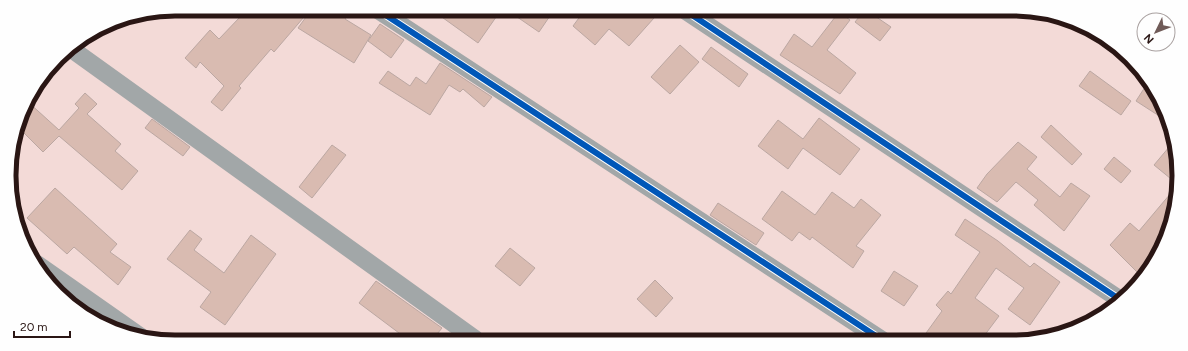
<svg xmlns="http://www.w3.org/2000/svg" width="1188" height="351" font-family="Figtree,sans-serif">
<style>
.building{fill:#d9bbb1;stroke:#bba7a2}
.lines{fill:none;stroke-linecap:round;stroke-linejoin:round}
.minor{stroke:#a2a7a8;stroke-width:18}
.cycleway-casing{stroke:#fefefe;stroke-width:8}
.cycleway{stroke:#0057b8;stroke-width:6}
.rim{fill:none;stroke:#2a1614;stroke-width:5}
</style>
<rect width="100%" height="100%" fill="#f3dad7"/>
<!-- building -->
<path class="building" d="M231,9H290L304,17L274,52L271,49L239,86L241,88L222,111L211,102L224,86L200,62L196,68L185,58L210,30L219,39L240,17Z
M311,10H351L345,19L371,35L354,63L298,28Z
M432,10H501L478,43Z
M507,10H554L539,32Z
M584,11H647L654,18L629,46L609,29L595,45L573,26Z
M839,12L850,20L827,50L856,73L840,94L780,55L794,34L812,47Z
M863,12H869L891,27L880,41L855,22Z
M380,24L404,40L391,58L368,41Z
M680,45L699,62L670,94L651,77Z
M711,47L748,74L739,87L702,59Z
M440,63L492,97L484,107L463,89L460,92L449,85L430,115L379,83L388,71L410,86L416,77L426,84Z
M1090,71L1131,101L1121,115L1079,86Z
M1145,87L1156,95L1167,121L1136,101Z
M85,93L97,104L87,114L121,144L115,151L138,171L122,190L59,136L43,152L18,127L27,101L59,130L79,108L75,104Z
M819,118L860,149L840,175L803,148L788,169L758,146L778,120L803,139Z
M152,119L190,147L183,156L145,128Z
M1051,125L1082,154L1072,165L1041,137Z
M1175,140L1176,143V183L1154,165Z
M1018,142L1037,157L1027,169L1060,197L1071,183L1090,196L1064,231L1034,205L1038,200L1016,182L997,202L977,188L987,174Z
M332,145L346,155L312,198L299,187Z
M1114,157L1131,171L1121,183L1104,169Z
M1176,187V208L1157,259L1142,277L1110,245L1130,223L1139,231Z
M55,188L117,244L110,252L131,267L118,285L74,247L67,254L27,218Z
M782,191L815,215L832,192L854,208L861,199L881,215L856,246L864,251L853,268L812,237L810,240L799,232L792,241L762,219Z
M718,203L764,233L756,245L710,215Z
M965,219L998,241L1030,267L1034,263L1060,282L1030,325L1008,309L1024,288L996,268L975,298L999,316L981,340L973,334L968,340H921L942,311L936,305L948,291L951,294L980,252L955,235Z
M190,230L202,239L194,250L224,273L251,235L276,254L225,325L200,307L211,292L167,259Z
M510,248L535,268L520,286L495,266Z
M894,271L918,286L904,306L881,291Z
M655,280L673,298L656,317L637,299Z
M376,281L442,328L433,339H407L359,303Z"/>
<g class="lines">
<!-- minor -->
<path class="minor" d="M378,10L882,340
M686,11L1122,301
M70,48L475,339
M37,264L144,339"/>
<defs>
<path id="cycleway" d="M378,10L882,340
M686,11L1122,301"/>
</defs>
<!-- cycleway casing -->
<use href="#cycleway" class="cycleway-casing"/>
<!-- cycleway -->
<use href="#cycleway" class="cycleway"/>
</g>
<!-- crop -->
<path d="M0 0H1188V351H0ZM175 16H1013A159 159 0 0 1 1172 175V176A159 159 0 0 1 1013 335H175A159 159 0 0 1 16 176V175A159 159 0 0 1 175 16Z" fill="#fefefe" fill-rule="evenodd"/>
<path class="rim" d="M175 16H1013A159 159 0 0 1 1172 175V176A159 159 0 0 1 1013 335H175A159 159 0 0 1 16 176V175A159 159 0 0 1 175 16Z"/>
<!-- north arrow -->
<g transform="translate(1156 32) rotate(227)"><circle r="19" fill="#fefefe" stroke="#a9a1a0"/>
<path d="M0-3L7 15L0 10L-7 15Z" fill="#705b58"/>
<text y="-6" font-size="11" font-weight="bold" text-anchor="middle" fill="#2a1614">N</text>
</g>
<!-- scale -->
<path d="M14 331v6h56v-6" fill="none" stroke="#2a1614" stroke-width="2"/>
<text x="20" y="331" font-size="12" fill="#2a1614" stroke="#fefefe" stroke-width="3" paint-order="stroke">20 m</text>
</svg>
